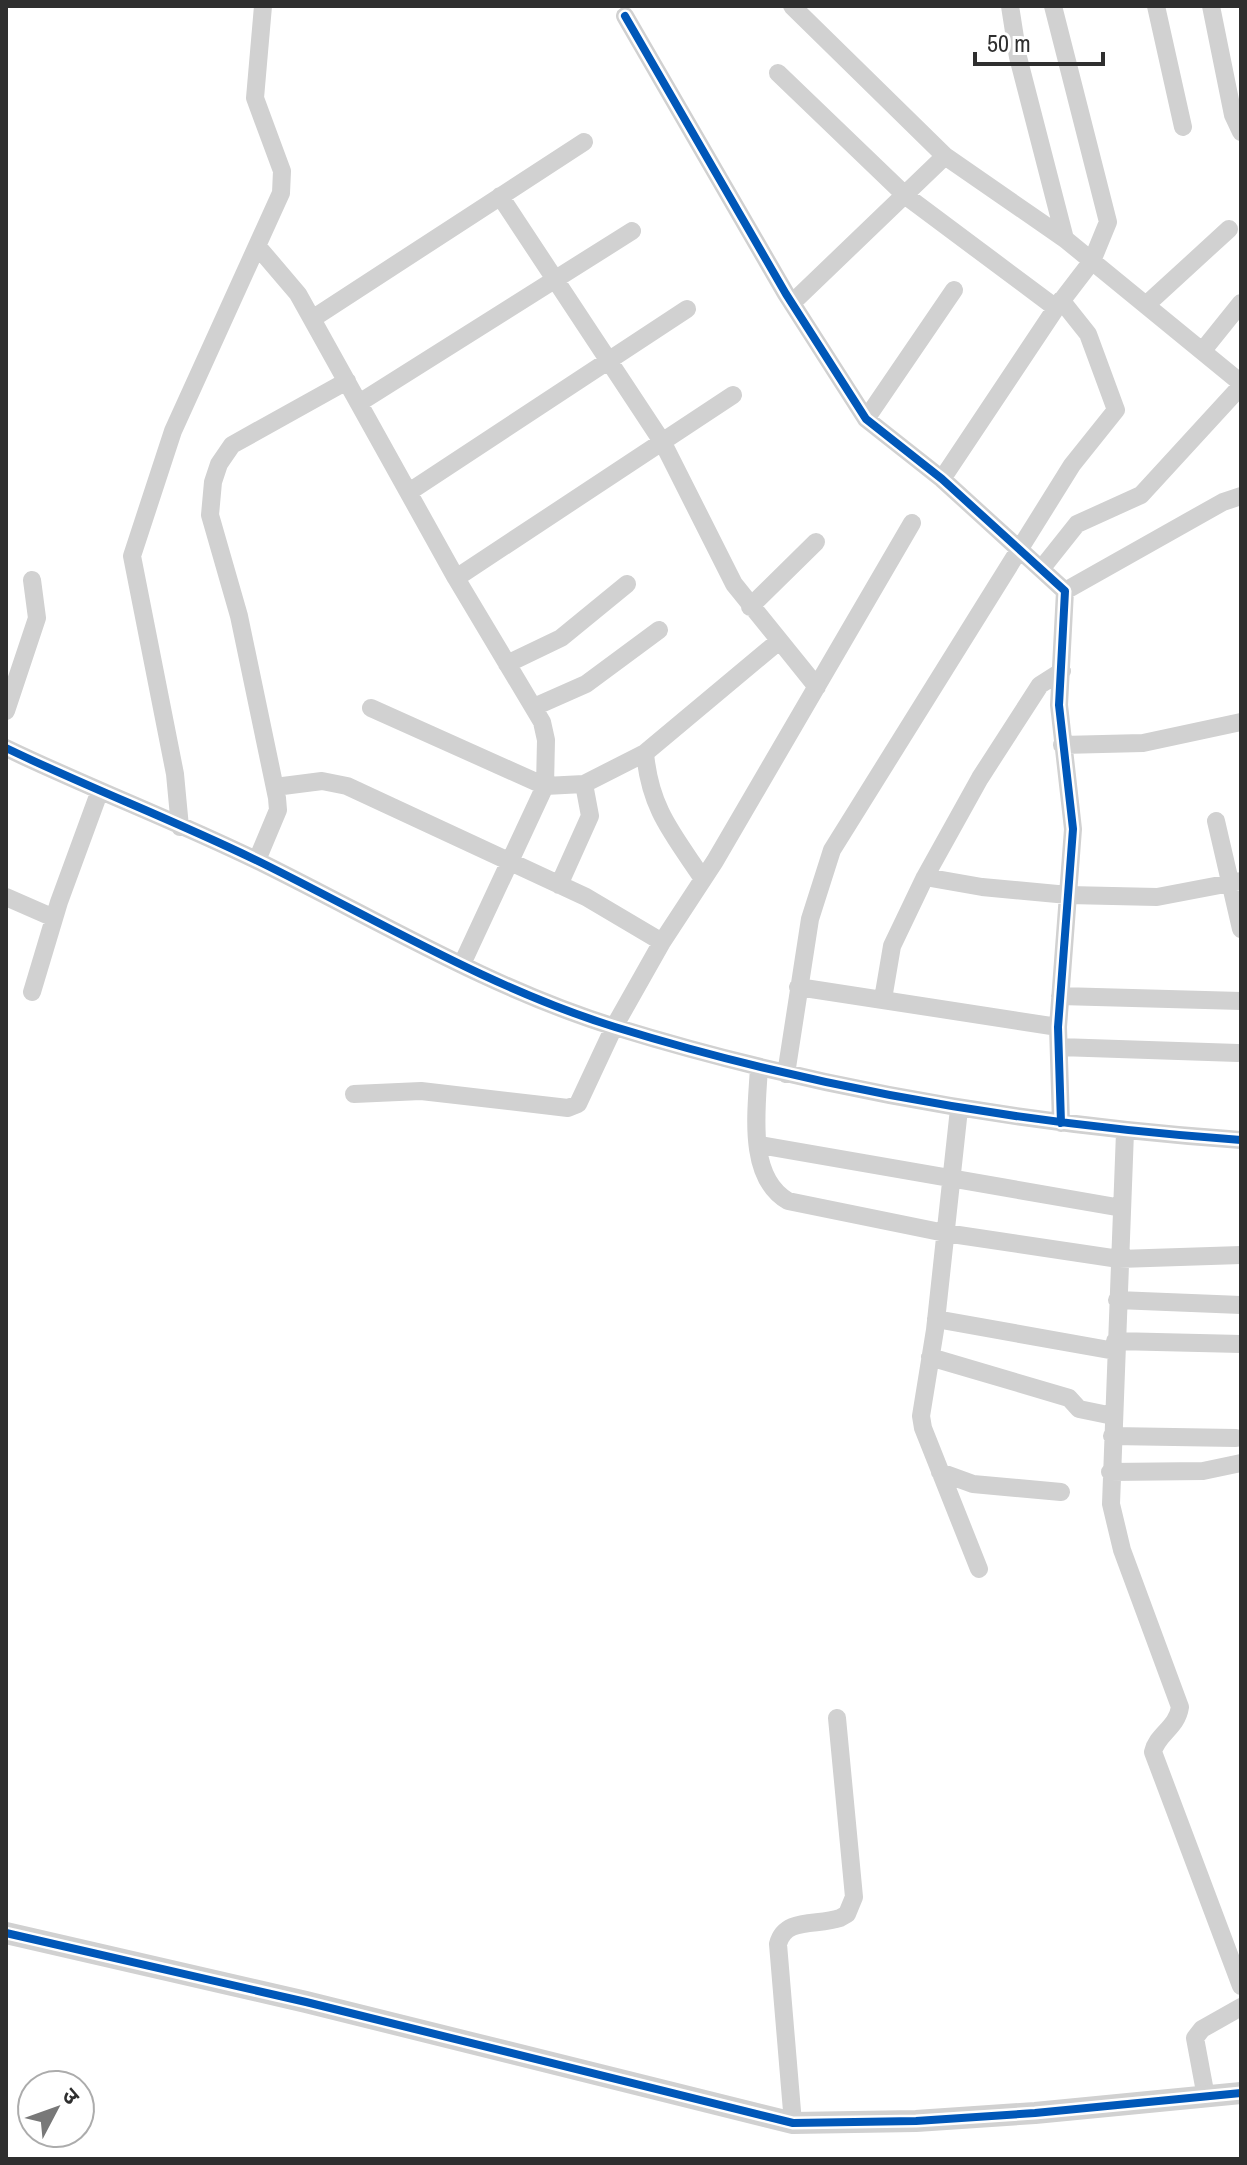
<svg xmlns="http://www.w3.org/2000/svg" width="1247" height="2165" font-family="'Archivo Narrow','Noto Sans Devanagari',sans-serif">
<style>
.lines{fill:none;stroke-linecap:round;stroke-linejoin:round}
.minor{stroke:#d1d1d1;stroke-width:18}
.tertiary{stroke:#d1d1d1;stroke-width:22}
.cycleway-casing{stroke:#fff;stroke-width:13}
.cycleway{stroke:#0057b8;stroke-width:8}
</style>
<rect width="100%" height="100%" fill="#fff"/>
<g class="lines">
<!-- minor -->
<path class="minor" d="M792,6L945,156L1065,239L1241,383
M1010,6L1018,57L1065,239
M1156,6L1183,127
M1211,6L1233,115L1241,132
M625,16L786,294L866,419L942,479L1065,591L1059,705L1073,829L1058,1027L1061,1123
M778,73L906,196L1056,308
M500,196L663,443L734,584L817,687
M258,247L298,294L456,578L542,722L546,740L545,786L462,964
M792,303L945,156
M1146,305L1229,229
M312,319L584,142
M1204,349L1241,303
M359,403L632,231
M866,419L954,290
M942,479L1056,308L1092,261L1108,222L1053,6
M409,492L687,309
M1042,568L1077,524L1141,495L1241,386
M456,578L733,395
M1065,591L1223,502L1241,496
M750,607L816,542
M507,664L561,638L627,584
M534,707L586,684L659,630
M371,708L545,786L584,784L645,753L779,641
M6,711L37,618L32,580
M1062,745L1143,743L1241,722
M6,748C91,789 179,822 264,864C379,921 492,989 615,1027C819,1090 1029,1125 1241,1140
M645,753C650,809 673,834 703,879
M275,787L322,781L347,786L586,897L662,942
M1216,821L1241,929
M180,827L175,774L132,556L173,431L281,193L282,171L255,98L263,6
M257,860L278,810L277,798L239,616L210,515L213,482L219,464L232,445L347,381
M925,877L982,887L1068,895L1157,897L1241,881
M559,885L590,816L584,784
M6,897L54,918
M798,987L1058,1027
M32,992L59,902L99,793
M1060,996L1241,1001
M883,999L892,946L925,877L980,778L1040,685L1062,671
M1059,1047L1238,1053
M759,1067C757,1108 746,1177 788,1201L945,1233L1119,1259L1241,1255
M786,1074L810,919L832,850L1072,465L1116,410L1088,334L1061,300
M354,1094L421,1091L568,1108L578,1104L614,1027L662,942L715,861L912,523
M959,1109L935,1330L921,1416L923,1428L979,1569
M1125,1132L1111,1504L1122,1550L1180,1707C1177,1728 1157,1734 1153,1752L1241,1986
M760,1145L1122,1208
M1117,1300L1241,1305
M936,1319L1115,1351
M1115,1341L1241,1344
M930,1357L1069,1398L1079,1409L1113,1416
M1112,1436L1236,1438
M940,1472L973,1484L1061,1492
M1110,1472L1203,1471L1241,1463
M1206,2097L1195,2038L1202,2029L1241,2007
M793,2123L778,1944C785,1917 817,1926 840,1918L847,1914L854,1897L837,1718"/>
<!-- tertiary -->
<path class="tertiary" d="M6,1933L306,2002L793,2123L916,2121L1035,2113L1241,2093"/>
<defs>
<path id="cycleway" d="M625,16L786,294L866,419L942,479L1065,591L1059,705L1073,829L1058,1027L1061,1123
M6,748C91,789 179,822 264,864C379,921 492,989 615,1027C819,1090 1029,1125 1241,1140
M6,1933L306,2002L793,2123L916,2121L1035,2113L1241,2093"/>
</defs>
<!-- cycleway casing -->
<use href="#cycleway" class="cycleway-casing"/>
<!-- cycleway -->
<use href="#cycleway" class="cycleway"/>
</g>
<!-- border -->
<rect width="1247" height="2165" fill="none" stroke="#2f2f2f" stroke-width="16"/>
<!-- north arrow -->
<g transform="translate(56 2109) rotate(49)"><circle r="38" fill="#ffffff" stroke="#acacac" stroke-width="2"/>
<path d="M0-6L14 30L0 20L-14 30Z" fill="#787878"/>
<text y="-12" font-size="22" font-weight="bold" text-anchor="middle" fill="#2f2f2f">उ</text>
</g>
<!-- scale -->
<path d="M975 52v12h128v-12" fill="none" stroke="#2f2f2f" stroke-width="4"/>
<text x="987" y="52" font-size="24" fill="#2f2f2f" stroke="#ffffff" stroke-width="6" paint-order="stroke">50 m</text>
</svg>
